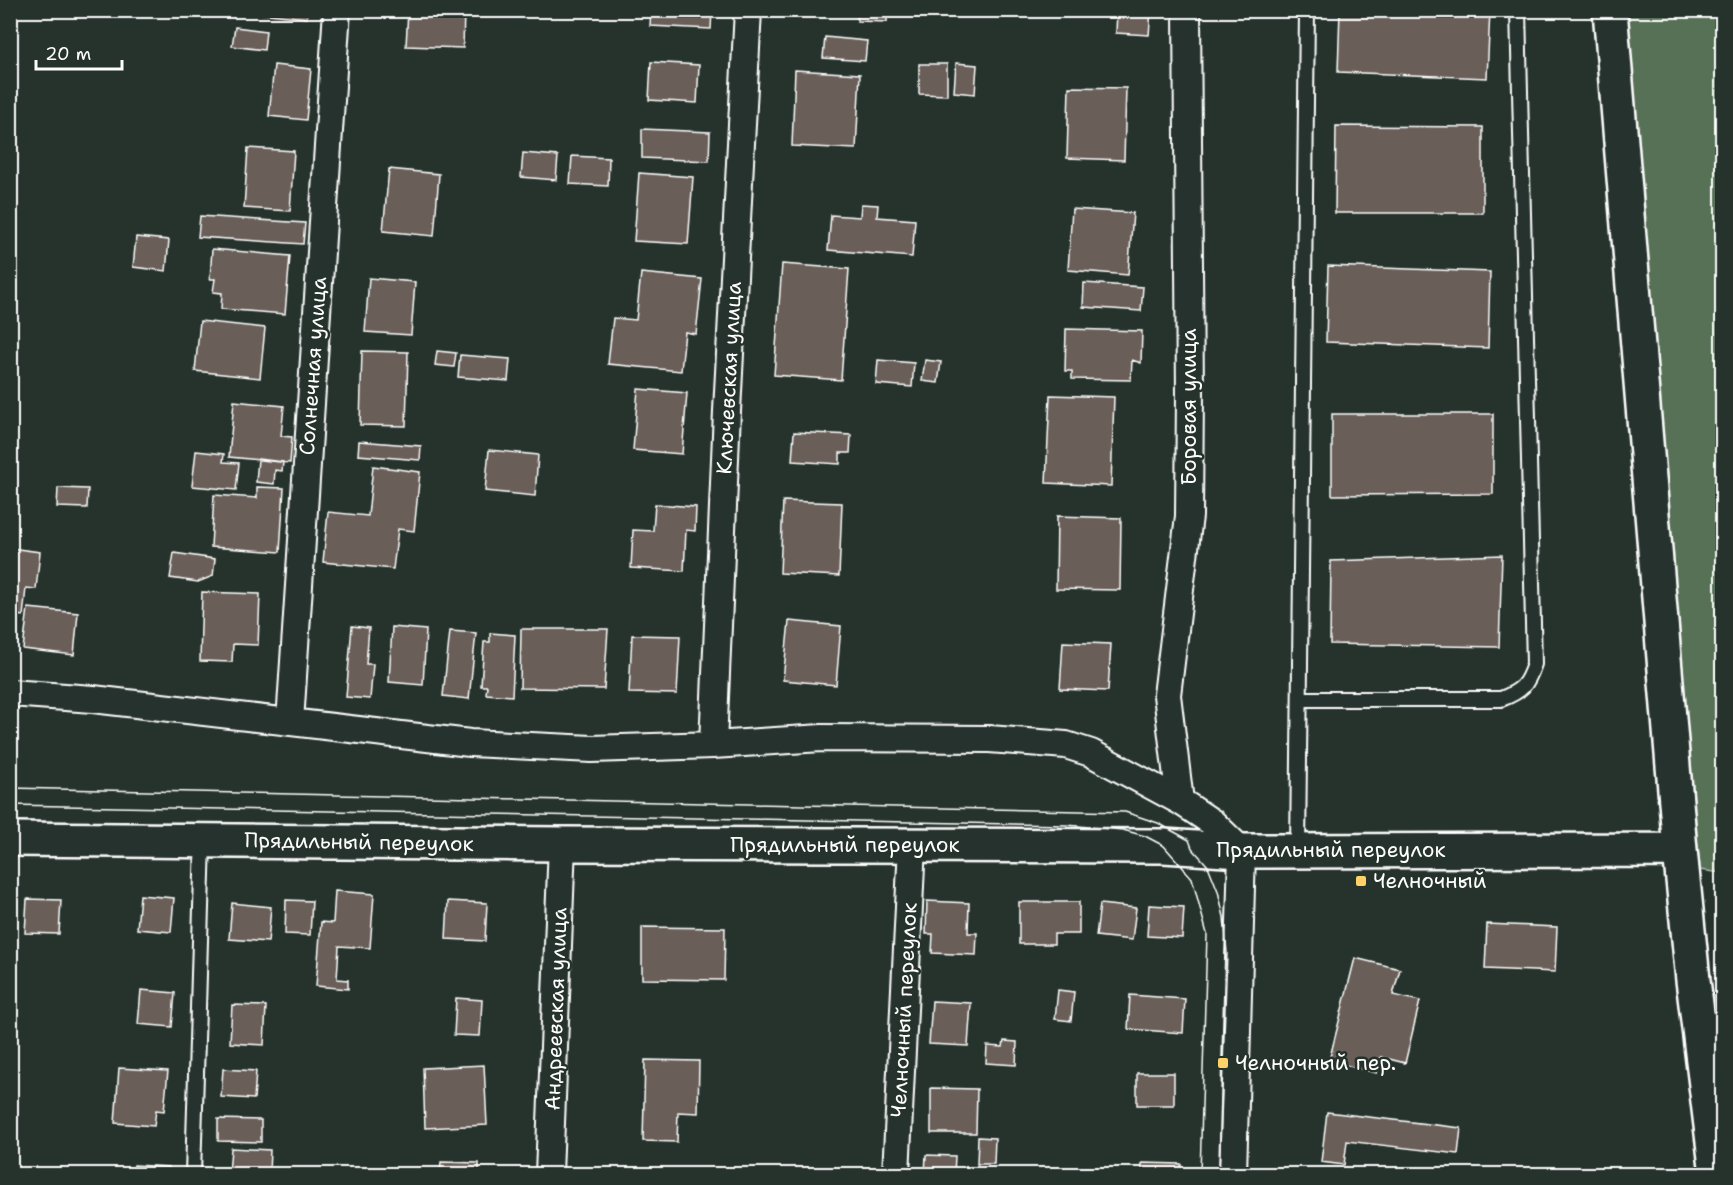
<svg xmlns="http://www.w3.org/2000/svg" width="1733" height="1185" font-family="'Shantell Sans',sans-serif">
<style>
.green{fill:#577156;stroke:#abb8aa;stroke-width:1.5}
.building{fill:#6a5e59;stroke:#fff;stroke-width:1.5}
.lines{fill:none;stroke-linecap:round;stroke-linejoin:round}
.lane-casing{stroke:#fff;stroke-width:18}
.street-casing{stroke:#fff;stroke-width:30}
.secondary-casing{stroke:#fff;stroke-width:38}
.lane{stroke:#26332d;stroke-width:14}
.street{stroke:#26332d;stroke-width:26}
.secondary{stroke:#26332d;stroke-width:33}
.tram{stroke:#fff;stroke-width:1.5}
.poi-dot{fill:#ffd166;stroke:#26332d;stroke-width:2}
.labels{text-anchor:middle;stroke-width:5;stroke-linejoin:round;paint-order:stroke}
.street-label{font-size:21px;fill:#fff;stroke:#26332d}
.poi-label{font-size:21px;fill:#fff;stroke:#26332d;text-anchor:start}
</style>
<rect width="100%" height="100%" fill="#26332d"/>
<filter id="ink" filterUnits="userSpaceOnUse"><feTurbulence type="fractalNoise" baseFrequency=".0167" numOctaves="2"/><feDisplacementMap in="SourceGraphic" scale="12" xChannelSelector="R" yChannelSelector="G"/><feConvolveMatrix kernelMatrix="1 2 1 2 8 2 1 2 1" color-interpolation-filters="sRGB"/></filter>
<g filter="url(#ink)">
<!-- green -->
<path class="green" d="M1621,11H1722V873L1700,870Z"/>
<!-- building -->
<path class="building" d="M258,10H308L307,18L258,13Z
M408,10H464L463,48L406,46Z
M651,10H712L711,29L650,26Z
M857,10H887V22L857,21Z
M1117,10H1151L1149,35L1116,33Z
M1340,10H1490L1487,78L1338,72Z
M235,27L266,31L264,50L232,46Z
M825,37L867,41L865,61L823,58Z
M651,62L699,65L697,103L649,100Z
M956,63L977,65L975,94L954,92Z
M919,64H947V95L919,94Z
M274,65L311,69L306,120L269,116Z
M795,70L860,74L856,149L792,146Z
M1069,87L1126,88L1124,160L1067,158Z
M1336,126L1483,127V213H1335Z
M642,129L710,132L709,161L642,158Z
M248,148L294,151L290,211L244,208Z
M523,153L558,156L556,180L521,177Z
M572,156L609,158L608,186L570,184Z
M389,169L439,174L434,236L383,231Z
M639,173L693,177L688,244L634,241Z
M861,204L878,205L877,217L915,220L912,257L828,250L831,215L860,217Z
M1072,209L1133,213L1128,275L1068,270Z
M200,216L305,223L303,244L198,237Z
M136,237L169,240L166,271L133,267Z
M212,249L290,256L285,314L221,309L222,293L213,292L215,279H210Z
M782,264L849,269L841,380L774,375Z
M1328,266L1490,272L1488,348L1326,342Z
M641,273L702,279L696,334L685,332L681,371L608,364L613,318L636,320Z
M369,278L415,282L411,335L365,332Z
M1084,283L1143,287L1141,311L1083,307Z
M200,321L265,328L260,378L195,371Z
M1066,329L1142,331L1141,363L1132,360L1131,380L1072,379V371H1065Z
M362,351L408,352L406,426L360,425Z
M437,351L456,353L454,367L435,365Z
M460,355L510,359L508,381L458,377Z
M878,360L914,363L912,387L876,384Z
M925,360L941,362L938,383L922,381Z
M638,389L687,393L682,454L633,450Z
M1050,395L1114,397L1111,486L1046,483Z
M234,401L284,406L281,436L292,437L290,463L229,457Z
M1332,414H1493V494L1332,495Z
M794,432L851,435L850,453H840V464L792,461Z
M359,441L421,446L420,460L358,455Z
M489,450L538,455L535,496L485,491Z
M196,451L224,454L223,462L239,463L236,490L192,486Z
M258,459L283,462L282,471L275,470L274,484L256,482Z
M373,466L420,472L414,531L398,529L393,569L323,562L328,512L368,516Z
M257,487L284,488L280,552L211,547L214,495L257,498Z
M58,488L88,489L87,508L57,507Z
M783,501L842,503L839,576L780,573Z
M655,504L696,507L695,531L686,530L684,571L631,568L633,530L653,531Z
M1057,516L1121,518L1120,590L1056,589Z
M10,548L40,552L36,589L26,588L23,616L10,614Z
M174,553L215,559L213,576L198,582L170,578Z
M1502,555L1499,647L1330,644L1331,561Z
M202,592L260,594L258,645L233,644L232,662L200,661Z
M28,608L78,613L74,655L23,649Z
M789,621L841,626L836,685L783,680Z
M352,626L369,628L366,664H373L370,699L346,697Z
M392,627L426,630L423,685L389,682Z
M521,629H608L604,689L520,688Z
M450,631L476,633L469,699L443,696Z
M490,633L515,635L512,696L486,694L487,686H481L484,642H490Z
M632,635L680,636L677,694L629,693Z
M1063,642L1111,644L1108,691L1060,689Z
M335,891L374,894L370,948L339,946L337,979L348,980V989L316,986L321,922L333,923Z
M140,895L174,898L171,932L137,929Z
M27,899L61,900L59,934L25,933Z
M286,900L312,901L310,935L285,934Z
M448,901L487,903L485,941L446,939Z
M927,901L969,903L968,933H977L976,955L932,953L933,934H926Z
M1019,902H1079V934H1054V944H1019Z
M232,903L271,907L268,942L229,939Z
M1100,904L1136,908L1132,940L1096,936Z
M1149,905L1184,907L1182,938L1147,936Z
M1487,924L1557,927L1555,972L1485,969Z
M642,927L725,928L724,980L642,979Z
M1355,958L1400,969L1393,995L1420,1001L1405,1063L1381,1057L1377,1073L1329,1061Z
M141,990L175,993L172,1027L138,1024Z
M1058,990L1074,992L1071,1021L1055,1019Z
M1130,995L1185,999L1183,1033L1128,1029Z
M456,998L482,1000L480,1036L454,1035Z
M932,1001L971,1003L968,1046L929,1044Z
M232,1005L266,1006L264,1045L230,1043Z
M1004,1041L1017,1042L1016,1065L986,1063L987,1046L1003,1047Z
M645,1060L699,1061L698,1113L678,1112L677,1142L643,1141Z
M484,1065L487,1125L425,1128L423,1068Z
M119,1068L168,1071L164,1111L156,1110L154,1126L115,1123Z
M223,1069L256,1071L254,1099L221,1097Z
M1137,1073H1174V1105H1137Z
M931,1088L977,1089L976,1133H931Z
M1327,1112L1461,1128L1458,1154L1347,1141L1344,1165L1321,1162Z
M218,1119L261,1120V1142L218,1141Z
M978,1137L995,1138L994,1164H977Z
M231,1148L270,1150L269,1174H229Z
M926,1155L955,1156L954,1174H925Z
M441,1162L479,1163V1174H440Z
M1142,1163L1181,1164V1174H1142Z
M134,1165L169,1167L168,1174H134Z"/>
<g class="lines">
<defs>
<path id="lane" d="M1300,699H1501C1522,691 1527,685 1534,664L1518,10
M1298,851L1307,10
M193,1174L203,841"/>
<path id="street" d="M10,693L93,699L470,743L592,749L713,745L822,738L989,739L1066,745L1091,753L1180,801L1213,823L1242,851L1233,1174
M290,722L337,10
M713,745L727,411L748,10
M1180,801L1167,695L1189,516L1190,394L1187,10
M549,1174L562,844
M896,1174L912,845"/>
<path id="secondary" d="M1610,10L1680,850L1693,980L1717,1174
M10,839L562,844L1164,846L1242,851L1680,850"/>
</defs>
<!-- lane casing -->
<use href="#lane" class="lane-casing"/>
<!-- street casing -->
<use href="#street" class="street-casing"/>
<!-- secondary casing -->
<use href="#secondary" class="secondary-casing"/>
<!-- lane -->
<use href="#lane" class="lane"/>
<!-- street -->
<use href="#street" class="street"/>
<!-- secondary -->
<use href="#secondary" class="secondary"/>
<!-- tram -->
<path class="tram" d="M10,788L1125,812L1158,823L1189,840L1192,848L1208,866L1218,891L1224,917L1227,953L1219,1174
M10,805L1067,825L1123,830L1145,836L1164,846L1192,878L1207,934L1200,1174"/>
</g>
</g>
<!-- markers -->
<g class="poi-dot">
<rect x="1355" y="875" width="12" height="12" rx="3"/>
<rect x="1217" y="1057" width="12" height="12" rx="3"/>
</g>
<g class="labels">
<!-- street labels -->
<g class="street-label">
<text transform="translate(313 366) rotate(-86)" y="7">Солнечная улица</text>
<text transform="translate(729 378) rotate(-87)" y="7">Ключевская улица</text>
<text transform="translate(1189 407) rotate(-90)" y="7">Боровая улица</text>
<text transform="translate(359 842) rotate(1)" y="7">Прядильный переулок</text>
<text x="845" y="852">Прядильный переулок</text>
<text x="1331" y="857">Прядильный переулок</text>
<text transform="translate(556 1009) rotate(-88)" y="7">Андреевская улица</text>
<text transform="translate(904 1010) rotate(-87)" y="7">Челночный переулок</text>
</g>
<!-- poi labels -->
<g class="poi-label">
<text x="1373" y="888">Челночный</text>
<text x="1235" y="1070">Челночный пер.</text>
</g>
</g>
<!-- margin -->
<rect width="1733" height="1185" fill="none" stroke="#26332d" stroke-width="36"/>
<rect x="18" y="18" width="1697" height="1149" fill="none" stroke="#fff" stroke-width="2" filter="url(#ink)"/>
<!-- scale -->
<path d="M36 60v9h86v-9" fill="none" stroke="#ffffff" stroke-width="3"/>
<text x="45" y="60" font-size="18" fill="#ffffff" stroke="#26332d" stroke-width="4.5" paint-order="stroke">20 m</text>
</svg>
